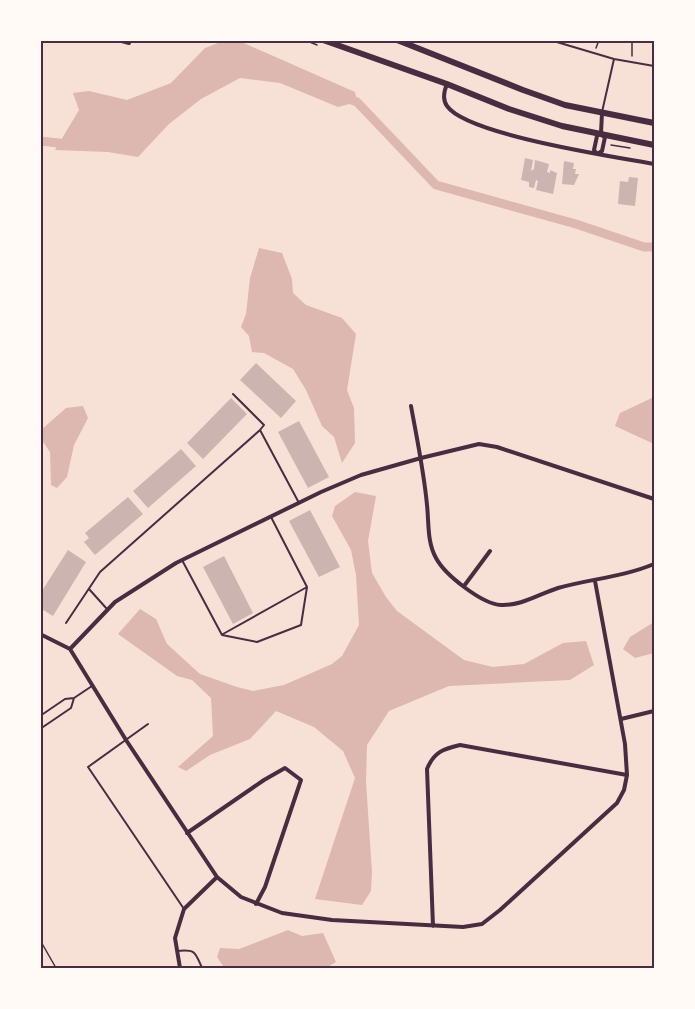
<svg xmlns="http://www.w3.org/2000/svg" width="695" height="1009" font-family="'DejaVu Sans',sans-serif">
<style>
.water{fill:#dcb8b0}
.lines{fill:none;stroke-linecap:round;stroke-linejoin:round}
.canal{stroke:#dcb8b0;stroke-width:9}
.building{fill:#ccb4b1}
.path{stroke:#4a2c40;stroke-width:1.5}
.service{stroke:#4a2c40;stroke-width:2}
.minor{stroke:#4a2c40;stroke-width:4}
.secondary{stroke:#4a2c40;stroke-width:6}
.neatline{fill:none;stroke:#4a2c40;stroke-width:2}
</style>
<rect width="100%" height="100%" fill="#f7e1d7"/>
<!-- water -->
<path class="water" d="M223,41H239L355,92L357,102L338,107L280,83L240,78L201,99L169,124L138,157L108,152L55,150L79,110L73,93L89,91L127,100L171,83L205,48Z
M259,248L282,253L292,279L293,293L306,305L342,318L356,334L347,390L354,408L355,443L342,463L334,437L322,426L306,390L293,369L264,353L252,352L249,336L241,327L246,314L250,278Z
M654,397V444L615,426L620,413Z
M83,406L88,418L74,445L67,477L57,488L51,485L50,452L41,439V430L66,408Z
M355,492L376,496L368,541L372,573L386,597L397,611L464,660L493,667L524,664L563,643L586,641L594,665L570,680L449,686L389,711L367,745L366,782L372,872L371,891L362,905L315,899L355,778L343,751L314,727L276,711L250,739L210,755L186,771L178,767L213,736L211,698L192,680L177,676L118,634L140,609L156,619L167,644L200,674L237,687L253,691L284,685L332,664L342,656L359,625L356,575L351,550L332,516L335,506Z
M654,622V653L635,658L623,649L630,637Z
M288,930L302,936L323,933L336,962L326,968H246L235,966H223L217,957L220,948L239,949Z"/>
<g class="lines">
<!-- canal -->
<path class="canal" d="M346,98L357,102L436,185L576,224L644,247H654
M40,141L68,144"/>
</g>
<!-- building -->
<path class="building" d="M525,158L533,160L531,171L534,169L535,160L549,164L547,172L550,173V170L557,173L553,194L536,190L538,181L536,180L534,188L529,187V182L521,180Z
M564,161L574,163L573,169H576L575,174H579L574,185L562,184Z
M629,177L638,178L635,206L618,204L620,181L628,182Z
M256,363L296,401L281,418L240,380Z
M231,398L247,414L203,459L187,443Z
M299,421L329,477L308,488L278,432Z
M181,449L196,466L148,508L133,491Z
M128,497L143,514L95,555L84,542L89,538L85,533Z
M310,510L340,567L319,577L289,521Z
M68,550L86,562L53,616L40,608V594Z
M224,556L253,613L233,624L203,567Z"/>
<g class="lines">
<!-- path -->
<path class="path" d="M305,40L317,45
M618,40L632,42V56
M633,42L644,40
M596,48L599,40
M611,145L630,148
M40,940L56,968"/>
<!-- service -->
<path class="service" d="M550,40L614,59L654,66
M602,112L614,59
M233,394L264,425L260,430L299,503
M182,560L222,635L257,642L301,625L307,587L271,517
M89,589L107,609
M66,623L100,572L260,430
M223,634L307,587
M40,716L65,699L74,698L92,686
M148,724L88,767L184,909
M40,729L71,708L74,698
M177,951C196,949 195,952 202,968"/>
<!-- minor -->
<path class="minor" d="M118,40L129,43
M447,84C444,91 442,99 447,106C467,135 616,157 654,164
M597,154L594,150L597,136L601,133L602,113
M597,154L602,151L605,137L603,136
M411,406C417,439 424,472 427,505C429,523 427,542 436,558C445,575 482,604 501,605C521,606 539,594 558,588C590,579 623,577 654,564
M464,586L490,551
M40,634L70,649L126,740L217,877L241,897L282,913L332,920L463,927L482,924L500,910L617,803L624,790L627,775L625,744L595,581
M70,649L115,602L176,563L321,492L361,475L421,458L479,444L497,447L654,499
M621,719L654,711
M187,833L264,780L285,768L301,780L265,887L256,904
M433,926L427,769C434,752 443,749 460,745L627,775
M180,968L175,938L184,909L217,877"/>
<!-- secondary -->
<path class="secondary" d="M323,40L447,84L509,109L562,126L654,145
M397,40L523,90L565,105L654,123"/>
</g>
<!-- border -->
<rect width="695" height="1009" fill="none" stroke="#fffaf5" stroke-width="84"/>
<rect x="42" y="42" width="611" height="925" class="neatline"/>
</svg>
